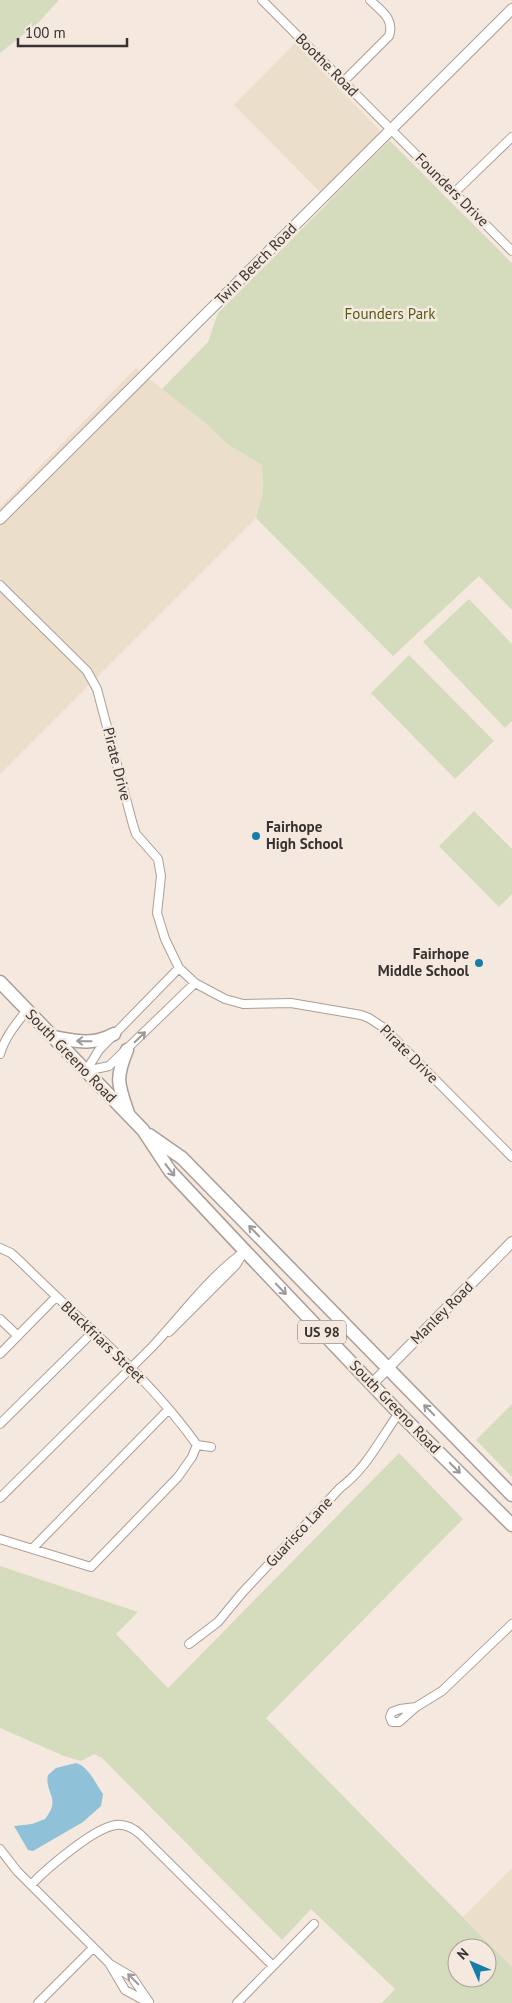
<svg xmlns="http://www.w3.org/2000/svg" width="512" height="2003" font-family="'PT Sans',sans-serif">
<style>
.commercial{fill:#ebdfcb}
.green{fill:#d5dcbd;fill-rule:evenodd}
.water{fill:#8fc1d9}
.lines{fill:none;stroke-linecap:round;stroke-linejoin:round}
.minor-casing{stroke:#ab9e96;stroke-width:10}
.tertiary-casing{stroke:#ab9e96;stroke-width:12}
.primary-casing{stroke:#ab9e96;stroke-width:15}
.minor{stroke:#fff;stroke-width:8}
.tertiary{stroke:#fff;stroke-width:10}
.primary{stroke:#fff;stroke-width:12}
.oneway{stroke:#9c9998}
.poi-dot{fill:#177da8;stroke:#f5e8df;stroke-width:2}
.labels{text-anchor:middle;stroke-width:5;stroke-linejoin:round;paint-order:stroke}
.shield{fill:#f5e8df;stroke:#716964;stroke-width:1}
.shield-label{font-size:14px;font-weight:bold;fill:#383330}
.street-label{font-size:15px;fill:#383330;stroke:#f5e8df}
.park-label{font-size:15px;fill:#515c15;stroke:#f5e8df}
.poi-label{font-size:15px;font-weight:bold;fill:#383330;stroke:#f5e8df;text-anchor:start}
</style>
<rect width="100%" height="100%" fill="#f5e8df"/>
<!-- commercial -->
<path class="commercial" d="M295,43L390,141L330,202L234,105Z
M136,368L204,422L230,446L262,465L263,492L256,518L0,774V507Z
M512,1868V1967L463,1917Z"/>
<!-- green -->
<path class="green" d="M0,0H59L38,23L0,53Z
M390,141L512,263V610L479,576L393,656L256,518L263,492L262,465L230,446L204,422L162,389L208,342L218,313Z
M469,599L512,644V721L505,728L423,642Z
M409,655L494,741L455,779L371,693Z
M474,811L512,849V894L499,907L439,846Z
M512,1404V1477L476,1440Z
M399,1453L463,1519L266,1718L512,1967V2003H382L395,1989L311,1909L282,1940L102,1758L94,1754L81,1761L64,1756L0,1728V1566L138,1612L116,1634L168,1688ZM457,1948H487V1978H457Z"/>
<!-- water -->
<path class="water" d="M76,1763C88,1766 96,1784 103,1794L101,1806L83,1822L33,1851L28,1850L14,1826L32,1824L45,1819C62,1798 44,1793 48,1775L56,1768Z"/>
<g class="lines">
<defs>
<path id="minor" d="M262,0L512,251
M344,81L389,36C395,19 381,11 370,0
M455,192L512,137
M0,585L87,671L97,689L133,825L136,834L158,859L161,876L157,913L165,939L179,968L195,983L225,999L243,1004L291,1003L361,1015L369,1018L384,1028L512,1157
M0,1054C5,1037 16,1024 27,1010
M86,1071L109,1066L195,983
M86,1071L99,1050L179,968
M0,1248L11,1253L24,1265C83,1324 149,1377 197,1445
M0,1319L18,1336
M169,1332L236,1265L242,1255
M0,1354L56,1297
M0,1424L93,1332
M197,1445L211,1447
M0,1498L152,1347C182,1315 209,1277 245,1251
M0,1539L91,1567L178,1477L192,1457L197,1445
M33,1548L169,1409
M189,1644L218,1622L242,1593L340,1488C367,1468 380,1439 399,1413
M416,1707L442,1691L512,1624
M416,1707L399,1722H392L390,1717L392,1712L400,1709Z
M0,1849L17,1871L109,1963L125,1990L149,2003
M31,1885C46,1869 95,1827 116,1825C125,1824 133,1828 140,1834L273,1966
M110,1964L132,1977L149,2002
M38,2003L93,1948
M237,2003L314,1924"/>
<path id="tertiary" d="M0,519L512,9
M372,1384L512,1242"/>
<path id="primary" d="M0,982L143,1130L170,1171L245,1251L399,1413L512,1525
M53,1037C76,1041 92,1046 114,1034
M127,1050C115,1079 118,1084 128,1113
M149,1135L182,1158L512,1495"/>
</defs>
<!-- minor casing -->
<use href="#minor" class="minor-casing"/>
<!-- tertiary casing -->
<use href="#tertiary" class="tertiary-casing"/>
<!-- primary casing -->
<use href="#primary" class="primary-casing"/>
<!-- minor -->
<use href="#minor" class="minor"/>
<!-- tertiary -->
<use href="#tertiary" class="tertiary"/>
<!-- primary -->
<use href="#primary" class="primary"/>
</g>
<!-- one-way arrows -->
<defs><path id="oneway-shaft" d="M-6 0H5M1.5-3L5.5 0L1.5 3" fill="none" stroke-width="1.6" stroke-linecap="round" stroke-linejoin="round" transform="scale(1.25)"/></defs>
<g class="oneway">
<use href="#oneway-shaft" transform="translate(140 1037) rotate(-44)"/>
<use href="#oneway-shaft" transform="translate(84 1041) rotate(-179)"/>
<use href="#oneway-shaft" transform="translate(170 1170) rotate(52)"/>
<use href="#oneway-shaft" transform="translate(254 1231) rotate(-134)"/>
<use href="#oneway-shaft" transform="translate(281 1289) rotate(46)"/>
<use href="#oneway-shaft" transform="translate(429 1410) rotate(-135)"/>
<use href="#oneway-shaft" transform="translate(455 1468) rotate(45)"/>
<use href="#oneway-shaft" transform="translate(133 1979) rotate(-135)"/>
</g>
<!-- markers -->
<g class="poi-dot">
<circle cx="256" cy="836" r="5"/>
<circle cx="479" cy="963" r="5"/>
</g>
<g class="labels">
<!-- shield labels -->
<rect class="shield" x="298" y="1320.5" width="48" height="23" rx="4"/>
<g class="shield-label">
<text x="322" y="1337">US 98</text>
</g>
<!-- street labels -->
<g class="street-label">
<text transform="translate(327 65) rotate(45)" y="5">Boothe Road</text>
<text transform="translate(452 190) rotate(45)" y="5">Founders Drive</text>
<text transform="translate(256 264) rotate(-45)" y="5">Twin Beech Road</text>
<text transform="translate(117 764) rotate(76)" y="5">Pirate Drive</text>
<text transform="translate(409 1054) rotate(45)" y="5">Pirate Drive</text>
<text transform="translate(71 1056) rotate(46)" y="5">South Greeno Road</text>
<text transform="translate(442 1313) rotate(-45)" y="5">Manley Road</text>
<text transform="translate(103 1342) rotate(44)" y="5">Blackfriars Street</text>
<text transform="translate(395 1407) rotate(46)" y="5">South Greeno Road</text>
<text transform="translate(299 1532) rotate(-47)" y="5">Guarisco Lane</text>
</g>
<!-- park labels -->
<g class="park-label">
<text x="390" y="319">Founders Park</text>
</g>
<!-- poi labels -->
<g class="poi-label">
<text x="266" y="832">Fairhope<tspan x="266" dy="17">High School</tspan></text>
<text x="469" y="959" text-anchor="end">Fairhope<tspan x="469" dy="17">Middle School</tspan></text>
</g>
</g>
<!-- north arrow -->
<g transform="translate(472 1963) rotate(315)"><circle r="24" fill="#f5e8df" stroke="#a9a099"/>
<path d="M0-4L9 19L0 12L-9 19Z" fill="#177da8"/>
<text y="-8" font-size="14" font-weight="bold" text-anchor="middle" fill="#383330">N</text>
</g>
<!-- scale -->
<path d="M18 38v8h109v-8" fill="none" stroke="#383330" stroke-width="2.5"/>
<text x="25" y="38" font-size="15" fill="#383330" stroke="#f5e8df" stroke-width="4" paint-order="stroke">100 m</text>
</svg>
